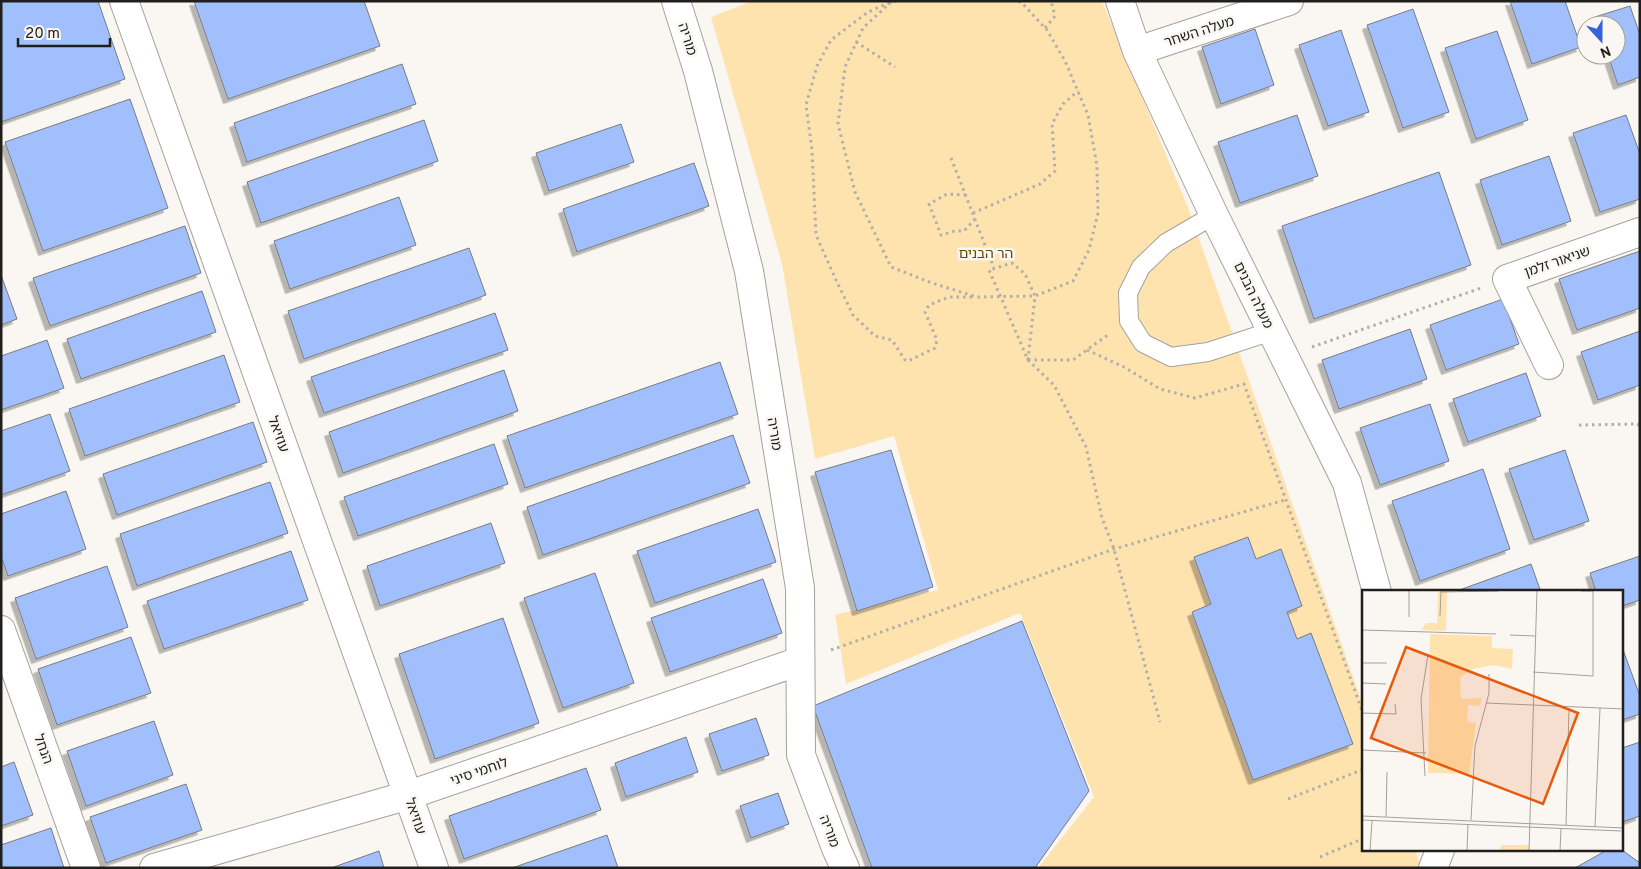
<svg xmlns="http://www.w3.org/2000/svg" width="1641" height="869" font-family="Overpass,'Noto Sans Hebrew',sans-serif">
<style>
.green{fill:#ffe3ae}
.building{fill:#a1bffd;stroke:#797b80;filter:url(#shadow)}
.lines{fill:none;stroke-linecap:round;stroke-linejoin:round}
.lane-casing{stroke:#a4a29d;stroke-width:20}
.street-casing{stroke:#a4a29d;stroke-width:30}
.path{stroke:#b2afab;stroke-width:3;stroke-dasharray:2.5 4;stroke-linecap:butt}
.lane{stroke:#fff;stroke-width:18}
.street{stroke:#fff;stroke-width:28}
.labels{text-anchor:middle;stroke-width:5;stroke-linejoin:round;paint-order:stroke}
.street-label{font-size:14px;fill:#201f1d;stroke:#faf7f2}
.park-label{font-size:14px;fill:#674a00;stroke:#faf7f2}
.inset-road{fill:none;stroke:#a3a19d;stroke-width:1}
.view{fill:#e8590c;fill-opacity:0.15;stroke:#e8590c;stroke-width:2.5}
.inset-edge{fill:none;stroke:#201f1d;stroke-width:2.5}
</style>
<defs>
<filter id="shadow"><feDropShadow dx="-4.5" dy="4.5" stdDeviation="0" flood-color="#0004"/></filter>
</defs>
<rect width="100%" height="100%" fill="#faf7f2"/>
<!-- green -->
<path class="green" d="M752,1H1102L1189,210L1363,705L1364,850H1415L1421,868H1038L1094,797L1020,613L846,684L835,615L938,590L894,436L815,459L782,264L711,17Z"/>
<!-- building -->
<path class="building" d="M1,1H98L125,79L1,122Z
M194,1H364L380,46L228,99Z
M1510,1H1565L1581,47L1532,64Z
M1630,6L1640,35V77L1618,85L1608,55H1616V25H1597L1595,17Z
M1413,9L1449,112L1403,128L1367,25Z
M1255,29L1274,85L1221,104L1202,47Z
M1341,30L1369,112L1328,126L1299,45Z
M1497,31L1528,120L1476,139L1445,48Z
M402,64L416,104L247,162L234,123Z
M130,99L168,208L43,251L5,142Z
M1297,115L1318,176L1240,203L1218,142Z
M1626,115L1640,154V199L1600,212L1573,133Z
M424,120L438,161L261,223L247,182Z
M621,124L634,162L549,191L536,153Z
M1549,156L1571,221L1502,245L1480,180Z
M694,163L709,206L577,252L563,209Z
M1439,172L1471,265L1314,319L1282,226Z
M399,197L416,245L290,289L274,241Z
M185,226L201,273L50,326L33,278Z
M469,248L486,295L304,359L288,311Z
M1640,251V308L1577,330L1559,279Z
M1,275L17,319L1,325Z
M202,291L216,332L81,379L67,339Z
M1503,299L1519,344L1446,370L1430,325Z
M495,313L508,350L324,413L311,377Z
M1410,329L1427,379L1339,409L1322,360Z
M1640,331V385L1598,400L1581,352Z
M47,340L64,388L1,410V356Z
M224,355L240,402L85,456L69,409Z
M720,362L738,414L525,488L507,436Z
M504,370L518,411L343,473L329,432Z
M1526,373L1541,416L1468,442L1453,399Z
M1430,404L1449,461L1380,485L1360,428Z
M50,414L70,471L1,495V431Z
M253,422L267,462L117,515L103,474Z
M733,435L750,483L543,555L527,507Z
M494,444L508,484L358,536L344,497Z
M891,450L933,587L857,611L815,472Z
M1565,450L1589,521L1534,540L1509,469Z
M1483,469L1510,549L1420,581L1392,501Z
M270,482L288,533L137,586L120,534Z
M66,491L86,549L8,576L1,556V514Z
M758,509L776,562L655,603L637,551Z
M491,523L505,563L380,606L367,566Z
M1248,537L1256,559L1281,549L1302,606L1287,612L1297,639L1311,633L1353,744L1253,780L1192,612L1211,604L1194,557Z
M291,551L308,600L164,649L147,601Z
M1640,556V600L1622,606V592H1596L1590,573Z
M1531,564L1541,592H1454Z
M107,566L128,627L36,659L15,598Z
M595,573L634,683L563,708L524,598Z
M763,579L782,633L670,672L651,618Z
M503,618L539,723L435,759L399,654Z
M1022,621L1089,791L1035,868H872L813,706Z
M131,637L151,693L57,725L38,669Z
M1622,647L1640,696V714L1622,720Z
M756,718L769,755L722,771L709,734Z
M154,721L173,775L86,806L67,751Z
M686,737L698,772L626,797L615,763Z
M1640,742V816L1622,822V748Z
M14,762L33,815L1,826V767Z
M586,768L601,810L464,859L449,816Z
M186,784L202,830L106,863L90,817Z
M778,793L789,824L751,838L740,806Z
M51,828L64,868H1V845Z
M607,835L618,868H512Z
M1607,850H1622L1640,863V868H1575Z
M379,851L384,868H331Z"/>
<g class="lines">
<defs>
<path id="lane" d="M1214,215L1166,243L1141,267L1128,293L1129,321L1143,343L1171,357L1208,352L1272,331"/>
<path id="street" d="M124,1L434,868
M676,1L698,71L749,271L800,588L801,755L836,848L845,868
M1120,1L1137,51L1214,215L1347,483L1377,592
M1137,51L1289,1
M1549,365L1507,279L1640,232
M1,630L86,868
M154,868L409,795L800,661
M1433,868L1440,850"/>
</defs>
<!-- lane casing -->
<use href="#lane" class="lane-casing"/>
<!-- street casing -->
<use href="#street" class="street-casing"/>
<!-- path -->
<path class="path" d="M896,1L891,2L868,12L831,40L817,66L806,105L812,150L816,235L836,280L853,315L875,336L892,340L905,360L908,361L935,348L937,340L925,312L929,305L949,297H973
M891,2L863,28L845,67L838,124L855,192L891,267L932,283L977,297L1035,296L1073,281L1089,250L1098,213L1097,166L1088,115L1065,61L1047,30L1022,3L1018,1
M1045,28L1055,16L1051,1
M856,42L895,67
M951,158L994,268
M966,195L947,194L929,204L941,235L955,231H964L975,219
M973,213L1040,184L1055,171L1052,124L1063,104L1078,91
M1312,347L1481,288
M1087,350L1124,367L1160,389L1195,398L1244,384L1364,716
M1028,360L1035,296L1025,274L1012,263L989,270L1028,360L1054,385L1086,447L1102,518L1114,549L1160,722
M1028,360H1073L1109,334
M1579,425L1638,424L1640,429
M831,650L1114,549L1285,500
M1288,799L1364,769
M1320,857L1364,838"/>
<!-- lane -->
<use href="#lane" class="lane"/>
<!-- street -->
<use href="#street" class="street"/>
</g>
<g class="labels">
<!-- street labels -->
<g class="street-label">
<text transform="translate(1199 31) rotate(-18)" y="5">מעלה השחר</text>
<text transform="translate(688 39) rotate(73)" y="5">מוריה</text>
<text transform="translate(1557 261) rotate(-19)" y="5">שניאור זלמן</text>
<text transform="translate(1254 295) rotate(64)" y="5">מעלה הבנים</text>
<text transform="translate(279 434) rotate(70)" y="5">עוזיאל</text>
<text transform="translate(775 434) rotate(81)" y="5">מוריה</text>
<text transform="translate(44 749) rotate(70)" y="5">הנחל</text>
<text transform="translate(479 771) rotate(-19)" y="5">לוחמי סיני</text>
<text transform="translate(416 816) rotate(71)" y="5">עוזיאל</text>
<text transform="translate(830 831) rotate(69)" y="5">מוריה</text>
</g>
<!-- park labels -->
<g class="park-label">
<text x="986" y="258">הר הבנים</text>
</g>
</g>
<!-- overview -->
<g transform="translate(1362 590)">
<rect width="261" height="261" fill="#faf7f2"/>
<path d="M76,1H85L84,41L59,40L64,33H75ZM68,44L130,46V58L151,59L150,79L131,75L111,79L98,87L99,109L120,108L118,116L106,115L105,132L114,133L107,184L66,183ZM139,255H167V261H138Z" fill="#ffe3ae"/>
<path class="inset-road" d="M47,1V27M79,2L136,1M78,26L79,1M0,40L134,44M148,45L173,46M0,73H25M171,82L231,86V1H219M0,93L24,94M124,113L262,119M0,123L34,124L33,114M0,160L64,163M63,186L59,109L66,65M0,226L262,238M24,227L25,182M0,230L259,241M109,230L113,156L127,103V84M204,235L207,118M233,237L238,118M8,261L10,231M105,261L106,234M167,261L175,1M198,261L199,239"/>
<path class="view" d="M44,57L216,123L181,214L9,148Z"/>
<rect width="261" height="261" class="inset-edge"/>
</g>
<!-- border -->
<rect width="1641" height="869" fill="none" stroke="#201f1d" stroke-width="5"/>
<!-- north arrow -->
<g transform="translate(1601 40) rotate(159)"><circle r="24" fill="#faf7f2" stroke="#a3a19d"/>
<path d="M0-4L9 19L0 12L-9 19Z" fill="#3664d4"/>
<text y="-8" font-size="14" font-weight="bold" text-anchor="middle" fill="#201f1d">N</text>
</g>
<!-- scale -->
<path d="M18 38v8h92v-8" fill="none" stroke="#201f1d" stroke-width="2.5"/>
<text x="25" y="38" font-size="15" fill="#201f1d" stroke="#faf7f2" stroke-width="4" paint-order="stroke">20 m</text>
</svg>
